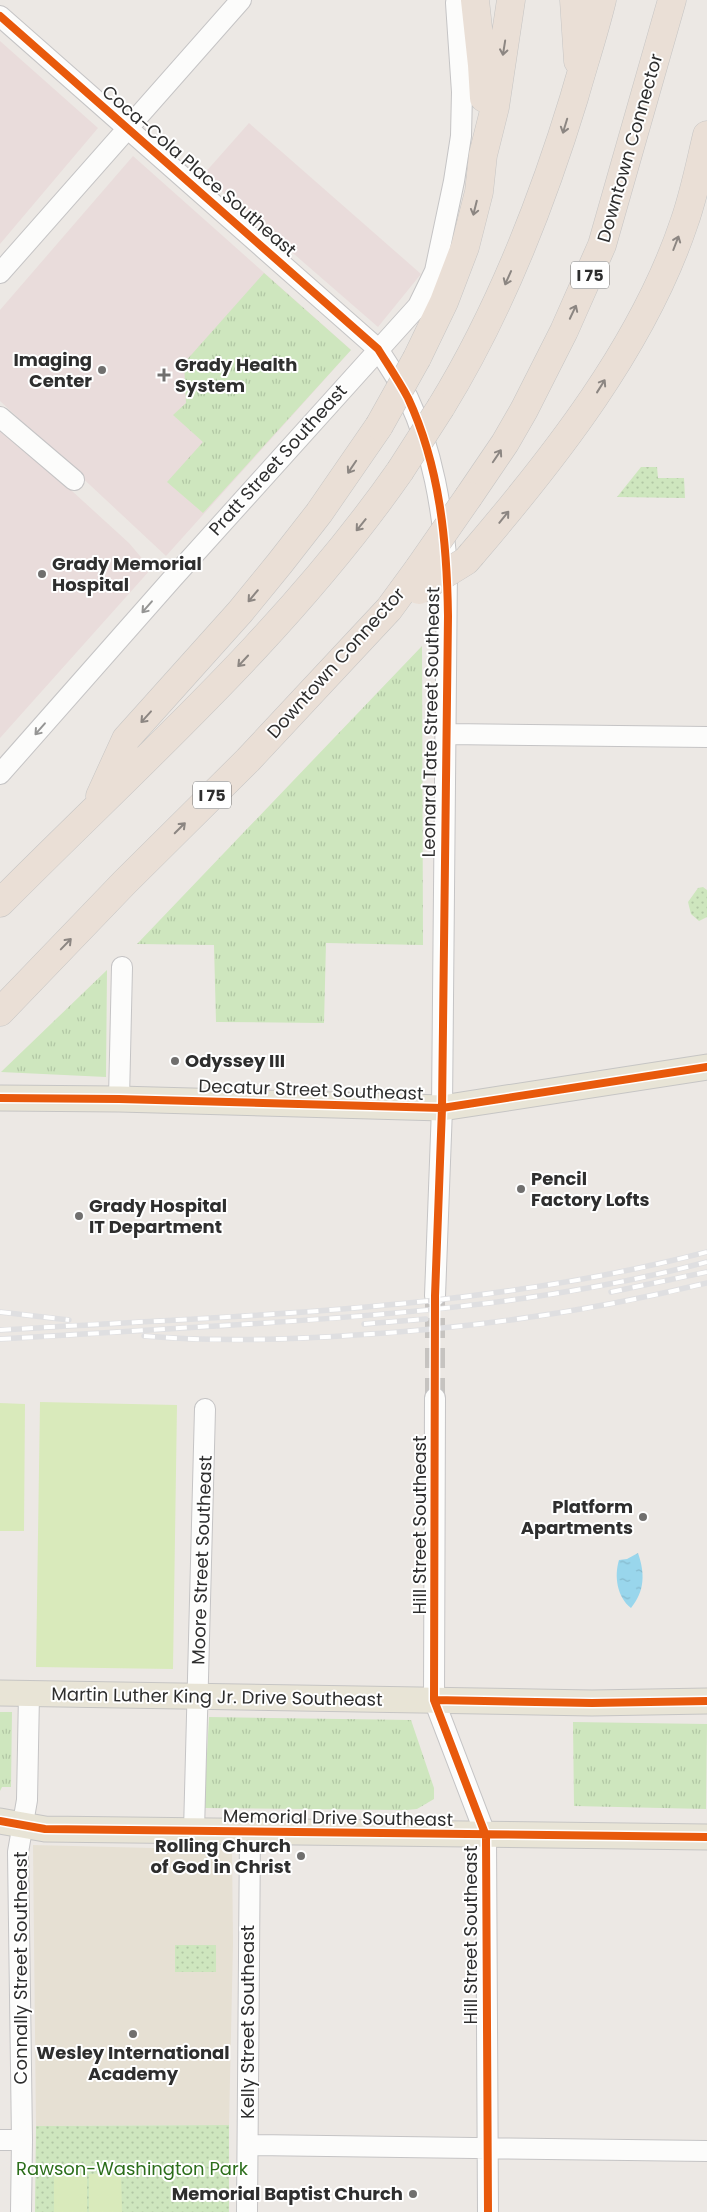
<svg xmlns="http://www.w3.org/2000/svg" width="707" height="2212" font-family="Poppins,sans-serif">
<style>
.education{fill:#e6e0d3}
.medical{fill:#e9dcdb}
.grass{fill:url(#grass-tufts)}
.park{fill:url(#park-dots)}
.pitch{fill:#d9eabb}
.water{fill:url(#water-ripples)}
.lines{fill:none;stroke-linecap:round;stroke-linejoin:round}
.minor-tunnel{stroke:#c6c3c0;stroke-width:20;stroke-dasharray:20 10;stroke-linecap:butt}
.minor-casing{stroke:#c5c4c5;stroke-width:22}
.major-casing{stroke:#c6c5c4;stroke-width:27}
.highway-casing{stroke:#c6c5c4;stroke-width:29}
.minor{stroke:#fcfcfb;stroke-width:20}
.major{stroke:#e8e4d6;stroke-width:25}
.highway{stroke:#eadfd6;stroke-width:28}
.rail-casing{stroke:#dfdfe1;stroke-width:5.5}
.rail{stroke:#fff;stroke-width:4;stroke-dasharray:11;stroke-linecap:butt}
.highway-bridge-casing{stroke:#c6c5c4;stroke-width:29;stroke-linecap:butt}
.highway-bridge{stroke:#eadfd6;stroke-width:28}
.cycleway-casing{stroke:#fff;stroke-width:11}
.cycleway{stroke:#e8590c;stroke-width:8}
.oneway{stroke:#8c8682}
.oneway2{stroke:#959594}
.poi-dot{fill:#706f6e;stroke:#fff;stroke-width:2}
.labels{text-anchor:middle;stroke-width:4;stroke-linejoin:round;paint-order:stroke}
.shield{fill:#fff;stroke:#6d6d6d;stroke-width:1}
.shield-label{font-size:16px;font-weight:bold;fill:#2e2e2e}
.street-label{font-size:18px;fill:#2e2e2e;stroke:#fff}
.poi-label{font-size:18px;font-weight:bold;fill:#2e2e2e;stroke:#fff;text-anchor:start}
.park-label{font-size:18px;fill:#2c6e1b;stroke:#fff}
</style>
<defs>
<pattern id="grass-tufts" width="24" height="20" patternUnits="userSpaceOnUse" patternTransform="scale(1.25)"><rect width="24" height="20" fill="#cee6be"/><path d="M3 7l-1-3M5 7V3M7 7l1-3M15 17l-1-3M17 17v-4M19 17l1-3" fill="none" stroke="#b1c6a4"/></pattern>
<pattern id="park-dots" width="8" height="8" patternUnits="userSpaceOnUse" patternTransform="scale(1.25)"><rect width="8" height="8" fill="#cee6be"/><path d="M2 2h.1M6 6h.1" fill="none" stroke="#b1c6a4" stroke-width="1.8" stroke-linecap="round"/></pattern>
<pattern id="water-ripples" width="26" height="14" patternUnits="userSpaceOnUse" patternTransform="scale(1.25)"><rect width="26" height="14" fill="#99d6ec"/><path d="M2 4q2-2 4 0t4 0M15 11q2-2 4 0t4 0" fill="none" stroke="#84b8cb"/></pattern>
</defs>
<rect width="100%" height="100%" fill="#ece8e4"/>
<!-- education -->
<path class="education" d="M33,1845L232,1850L233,1943L229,2125L36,2126Z"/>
<!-- medical -->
<path class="medical" d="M0,41L98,128L0,244Z
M249,123L421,274L378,327L203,175Z
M133,156L351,350L166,556L0,401V310Z
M3,428L129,543L151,569L0,738V431Z"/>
<!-- grass -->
<path class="grass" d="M264,273L351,350L203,513L167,482L203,442L173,415L186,403L184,363Z
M422,646L423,945L326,943L324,1023L216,1022L214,945L137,944Z
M107,970L106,1077L1,1072Z
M0,1712H12L11,1787H2L0,1791Z
M209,1717L411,1720L434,1788V1799L417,1809L406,1810L204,1808Z
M573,1722L707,1724L706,1809L574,1806Z"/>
<!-- park -->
<path class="park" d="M641,467H657L658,478H684L685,498L617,497Z
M703,887L707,890V917L699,921L691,914L688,902L698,888Z
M175,1945H216V1972H175Z
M229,2125V2212H35L36,2126Z"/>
<!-- pitch -->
<path class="pitch" d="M40,1402L177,1405L173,1669L36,1667Z
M0,1403L25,1404L24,1531H0Z
M54,2173L87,2174V2212H54Z
M121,2173L122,2212H89V2174Z"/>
<!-- water -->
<path class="water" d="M638,1553C645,1573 645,1591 631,1608C617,1597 614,1576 619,1560L627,1559Z"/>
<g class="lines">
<!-- minor-tunnel -->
<path class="minor-tunnel" d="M435,1398V1296"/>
<defs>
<path id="minor" d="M0,16L378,349C388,365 399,381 408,398C433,451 442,509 447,566L442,1108L435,1296
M0,273L241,0
M0,417L74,480
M447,734L707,737
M0,774L172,579L418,306L435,271L454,181L461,136L462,92L456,3
M119,1099L122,967
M435,1398L434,1700L486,1836L488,2212
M194,1831L205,1409
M0,2140H22
M248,2145L707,2151
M21,2212L22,2140L18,1852L27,1800L29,1694
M247,2212L250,1832"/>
<path id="major" d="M0,1098L119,1099L442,1108L707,1067
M0,1693L592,1703L707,1701
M0,1821L45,1829L707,1837"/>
<path id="highway" d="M475,0L482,65L484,98
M574,0L578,61
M417,358L444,302L465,247L479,192L483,155L495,107L511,0
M441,407C500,311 541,206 574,98C583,66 594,33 602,0
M469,496L505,443L524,410L564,331L602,245L672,0
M472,554C555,457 643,345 684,223C694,195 700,164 707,135
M100,796L126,739L240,612L280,563L319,513L379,426
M0,903C138,764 287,633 400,471
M0,1012L125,882L248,760L389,609L419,568"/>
</defs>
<!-- minor casing -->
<use href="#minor" class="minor-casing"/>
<!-- major casing -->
<use href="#major" class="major-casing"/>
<!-- highway casing -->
<use href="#highway" class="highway-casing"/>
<!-- minor -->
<use href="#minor" class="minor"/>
<!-- major -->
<use href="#major" class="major"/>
<!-- highway -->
<use href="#highway" class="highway"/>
<defs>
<path id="rail" d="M611,1292L707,1272
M0,1312L69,1320
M364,1324L426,1319
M0,1330C237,1315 476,1312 707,1252
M144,1336C214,1342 285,1340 356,1335C474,1328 592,1311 707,1283
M0,1339C78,1335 156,1329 233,1325C393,1315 551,1303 707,1262"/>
</defs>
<!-- rail casing -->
<use href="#rail" class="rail-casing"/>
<!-- rail -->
<use href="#rail" class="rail"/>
<defs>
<path id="highway-bridge" d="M379,426L417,358
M400,471L441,407
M419,568L469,496
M419,590L466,561L472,554"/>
</defs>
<!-- highway-bridge casing -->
<use href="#highway-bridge" class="highway-bridge-casing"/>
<!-- highway-bridge -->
<use href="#highway-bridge" class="highway-bridge"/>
<defs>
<path id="cycleway" d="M0,16L378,349C388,365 399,381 408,398C440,467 447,542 448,616L442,1108L435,1296L434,1700L486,1836L488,2212
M0,1098L119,1099L442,1108L707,1067
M434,1700L592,1703L707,1701
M0,1821L45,1829L707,1837"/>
</defs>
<!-- cycleway casing -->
<use href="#cycleway" class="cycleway-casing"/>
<!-- cycleway -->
<use href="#cycleway" class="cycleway"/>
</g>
<!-- one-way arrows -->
<defs><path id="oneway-shaft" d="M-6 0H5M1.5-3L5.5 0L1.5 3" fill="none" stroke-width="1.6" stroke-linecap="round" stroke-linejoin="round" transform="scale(1.25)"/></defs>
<g class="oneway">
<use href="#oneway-shaft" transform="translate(504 48) rotate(99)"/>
<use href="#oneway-shaft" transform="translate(565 126) rotate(107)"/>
<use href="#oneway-shaft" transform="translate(475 208) rotate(104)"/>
<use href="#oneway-shaft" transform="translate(676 243) rotate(-69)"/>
<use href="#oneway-shaft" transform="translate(508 278) rotate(114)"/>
<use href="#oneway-shaft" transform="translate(573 312) rotate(-65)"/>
<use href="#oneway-shaft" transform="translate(601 386) rotate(-58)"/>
<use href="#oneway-shaft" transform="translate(497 456) rotate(-56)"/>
<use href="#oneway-shaft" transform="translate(352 467) rotate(124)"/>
<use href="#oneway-shaft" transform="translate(504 517) rotate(-51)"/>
<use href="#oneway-shaft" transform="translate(361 525) rotate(129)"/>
<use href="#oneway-shaft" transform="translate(253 596) rotate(130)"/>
<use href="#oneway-shaft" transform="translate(243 661) rotate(133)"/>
<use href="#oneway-shaft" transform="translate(146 717) rotate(132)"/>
<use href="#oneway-shaft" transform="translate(180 828) rotate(-45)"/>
<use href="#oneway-shaft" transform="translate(66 944) rotate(-46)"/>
</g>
<g class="oneway2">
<use href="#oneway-shaft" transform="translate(147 607) rotate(131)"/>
<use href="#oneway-shaft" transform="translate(40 729) rotate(131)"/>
</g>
<!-- markers -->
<g class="poi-dot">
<circle cx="102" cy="370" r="5"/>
<path d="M161.5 367.5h5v5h5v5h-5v5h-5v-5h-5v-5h5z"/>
<circle cx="42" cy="574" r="5"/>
<circle cx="175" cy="1061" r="5"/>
<circle cx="521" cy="1189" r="5"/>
<circle cx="79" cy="1216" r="5"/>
<circle cx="643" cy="1517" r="5"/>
<circle cx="301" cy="1856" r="5"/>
<circle cx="133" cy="2034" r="5"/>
<circle cx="413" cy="2194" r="5"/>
</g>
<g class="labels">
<!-- shield labels -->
<g class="shield">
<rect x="571" y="261.5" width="38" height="27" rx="4"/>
<rect x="193" y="781.5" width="38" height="27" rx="4"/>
</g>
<g class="shield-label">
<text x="590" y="281">I 75</text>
<text x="212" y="801">I 75</text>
</g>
<!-- street labels -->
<g class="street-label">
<text transform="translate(630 148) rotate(-74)" y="6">Downtown Connector</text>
<text transform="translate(199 171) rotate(41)" y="6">Coca-Cola Place Southeast</text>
<text transform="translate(278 460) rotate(-48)" y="6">Pratt Street Southeast</text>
<text transform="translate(336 663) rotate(-48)" y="6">Downtown Connector</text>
<text transform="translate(431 722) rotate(-89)" y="6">Leonard Tate Street Southeast</text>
<text transform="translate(311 1090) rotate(2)" y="6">Decatur Street Southeast</text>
<text transform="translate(420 1525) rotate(-90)" y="6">Hill Street Southeast</text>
<text transform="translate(202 1560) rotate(-88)" y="6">Moore Street Southeast</text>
<text transform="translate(217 1697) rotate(1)" y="6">Martin Luther King Jr. Drive Southeast</text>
<text transform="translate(338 1818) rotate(1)" y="6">Memorial Drive Southeast</text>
<text transform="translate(471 1935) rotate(-90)" y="6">Hill Street Southeast</text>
<text transform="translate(21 1968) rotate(-90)" y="6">Connally Street Southeast</text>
<text transform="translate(248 2022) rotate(-90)" y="6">Kelly Street Southeast</text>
</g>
<!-- poi labels -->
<g class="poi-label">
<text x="92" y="366" text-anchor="end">Imaging<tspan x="92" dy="21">Center</tspan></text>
<text x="175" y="371">Grady Health<tspan x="175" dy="21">System</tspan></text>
<text x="52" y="570">Grady Memorial<tspan x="52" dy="21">Hospital</tspan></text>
<text x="185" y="1067">Odyssey III</text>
<text x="531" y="1185">Pencil<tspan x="531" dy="21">Factory Lofts</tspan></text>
<text x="89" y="1212">Grady Hospital<tspan x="89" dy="21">IT Department</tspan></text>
<text x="633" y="1513" text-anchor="end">Platform<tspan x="633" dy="21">Apartments</tspan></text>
<text x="291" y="1852" text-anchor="end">Rolling Church<tspan x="291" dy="21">of God in Christ</tspan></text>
<text x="133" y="2059" text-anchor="middle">Wesley International<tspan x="133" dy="21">Academy</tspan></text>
<text x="403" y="2200" text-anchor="end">Memorial Baptist Church</text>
</g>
<!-- park labels -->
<g class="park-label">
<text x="132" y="2175">Rawson-Washington Park</text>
</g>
</g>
</svg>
